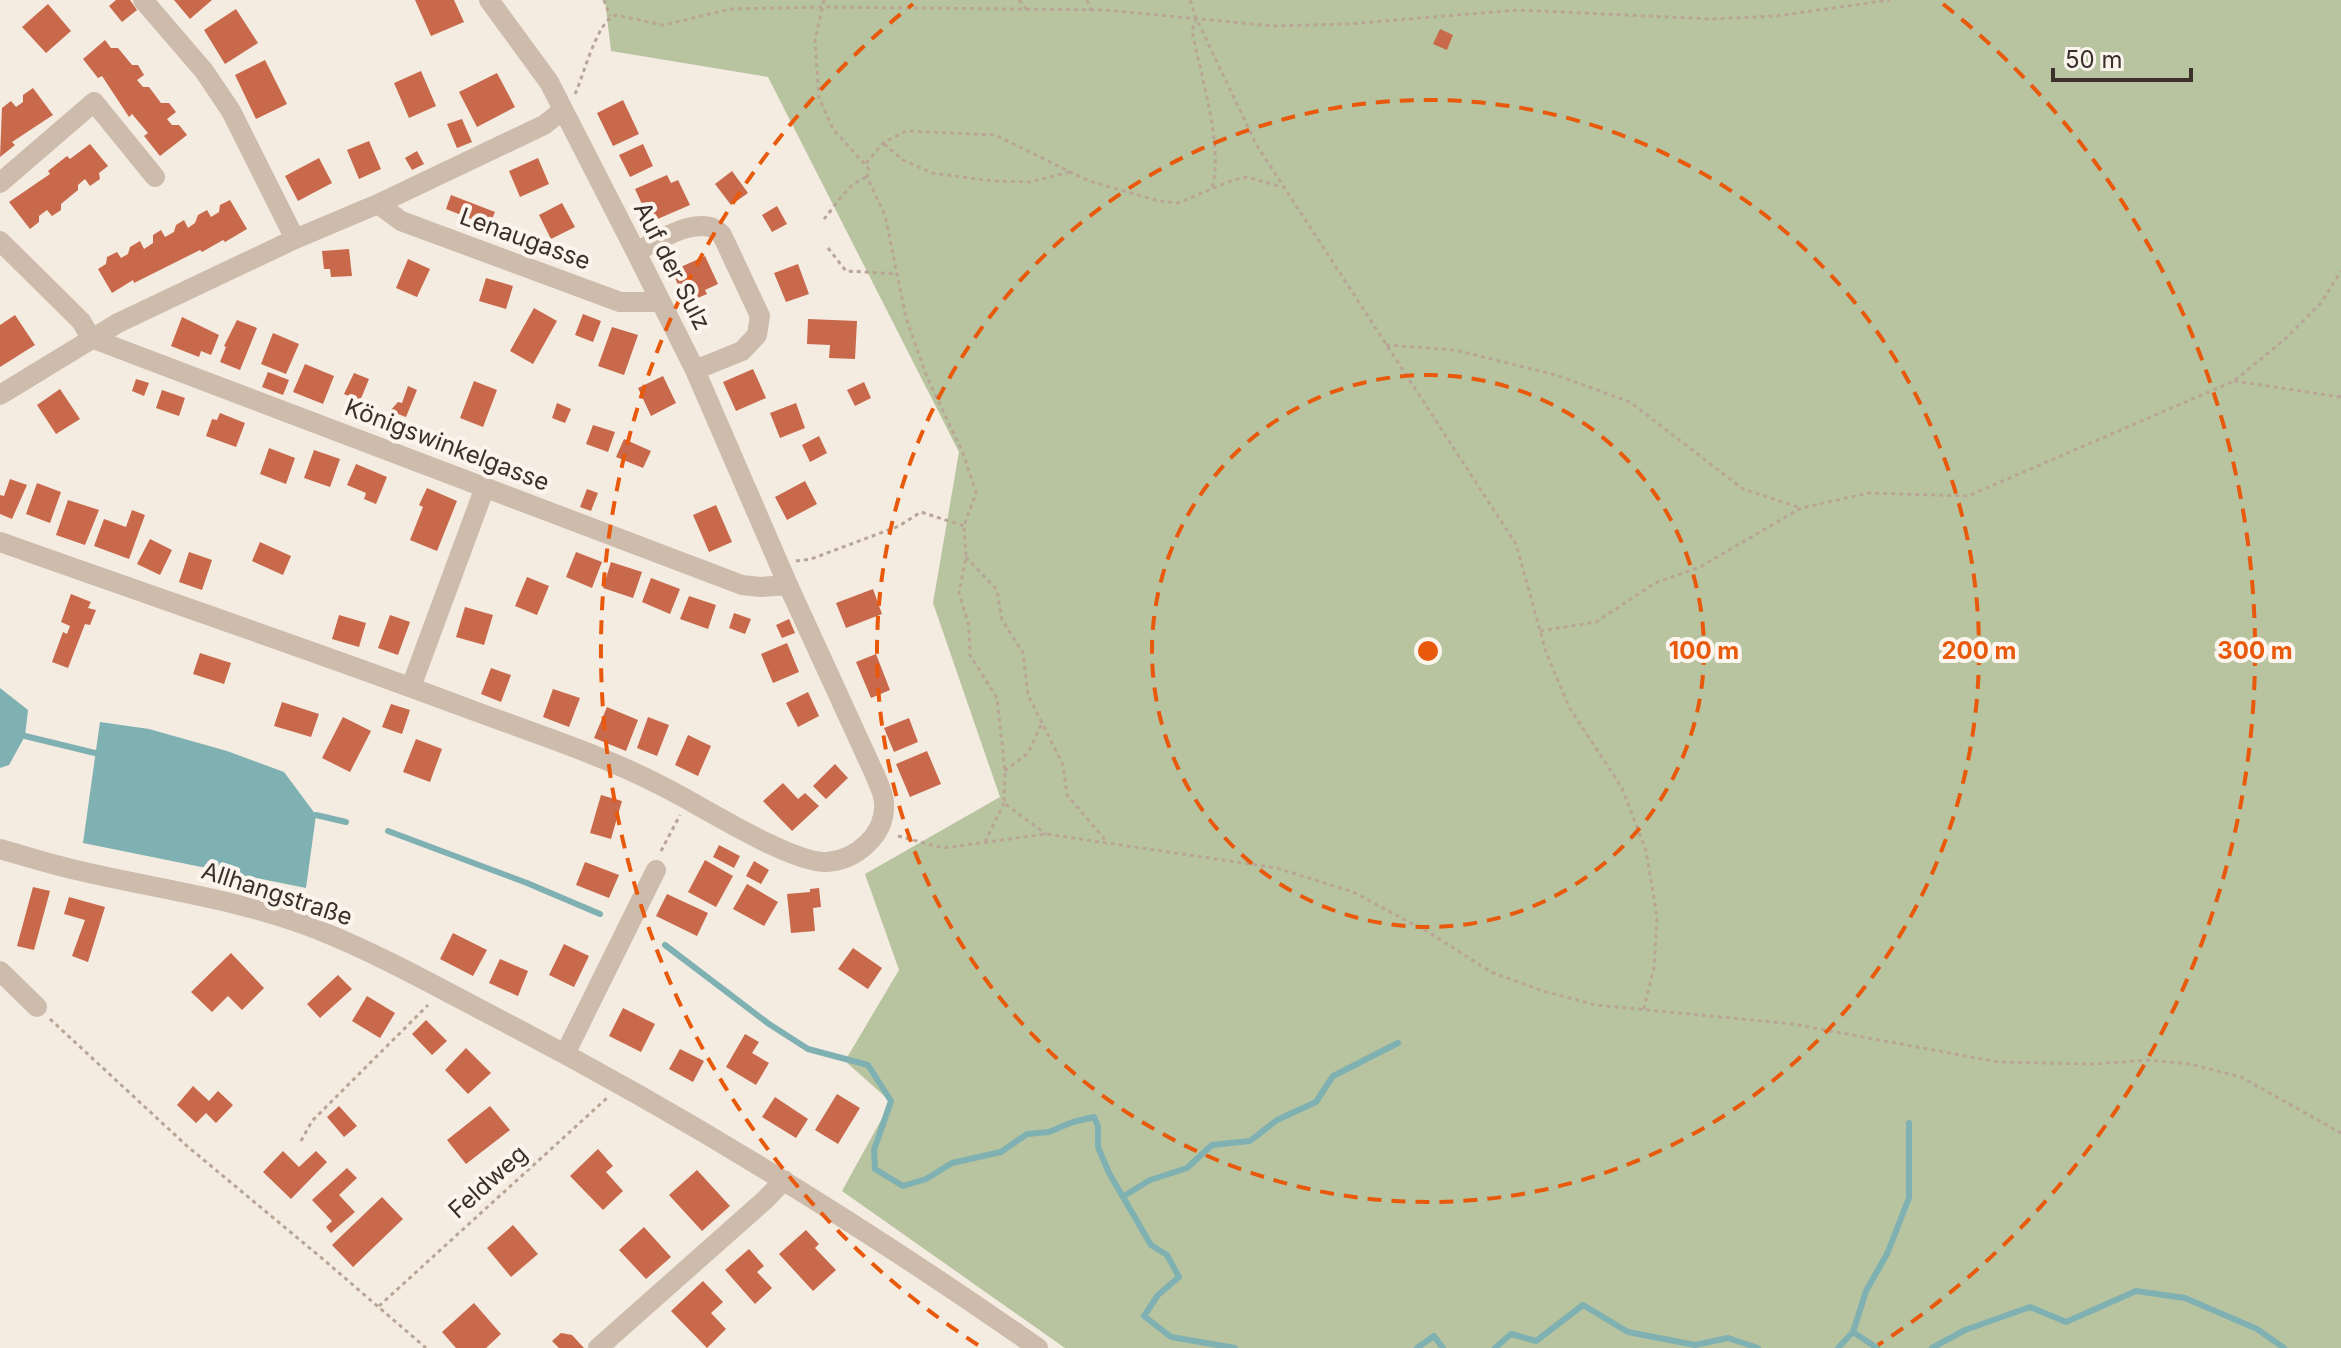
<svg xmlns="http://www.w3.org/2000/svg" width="2341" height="1348" font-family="Inter,sans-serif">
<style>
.green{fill:#b8c4a0}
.water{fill:#7fb0b2}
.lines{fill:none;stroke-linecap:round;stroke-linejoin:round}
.stream{stroke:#7fb0b2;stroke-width:6}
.building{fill:#c8694b}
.path{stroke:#b9a596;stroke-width:3;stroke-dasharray:4 4;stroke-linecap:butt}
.minor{stroke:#cdbbac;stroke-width:20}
.ring{fill:none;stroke:#e8590c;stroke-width:4;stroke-dasharray:14 10}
.labels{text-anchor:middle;stroke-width:8;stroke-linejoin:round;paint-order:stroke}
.street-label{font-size:24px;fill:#3b302b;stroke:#fbf5ee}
.centre{fill:#e8590c;stroke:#fbf5ee;stroke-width:4}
.ring-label{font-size:24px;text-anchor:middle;font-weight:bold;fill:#e8590c;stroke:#fbf5ee;stroke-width:8;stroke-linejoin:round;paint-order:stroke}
</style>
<rect width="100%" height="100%" fill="#f4ebe1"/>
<!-- green -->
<path class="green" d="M605,0H2341V1348H1065L842,1191L891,1102L845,1061L899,970L865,874L1000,797L933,603L959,452L768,77L611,51Z"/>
<!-- water -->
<path class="water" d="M0,688L28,710L25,736L9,765L0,768Z
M100,722L149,729L227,751L284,772L316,815L306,888L83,843Z"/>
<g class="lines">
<!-- stream -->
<path class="stream" d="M25,736L95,753
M316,815L346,822
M388,831L527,883L600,914
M665,945L769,1024L808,1049L868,1065L891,1101L874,1150L875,1169L903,1186L926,1179L952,1163L1001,1152L1027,1134L1049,1132L1073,1122L1094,1117L1098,1126V1147L1109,1173L1151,1245L1167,1255L1179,1277L1158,1295L1144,1316L1171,1337L1235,1348
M1124,1196L1150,1180L1187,1168L1212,1145L1250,1141L1277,1120L1316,1102L1333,1076L1398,1043
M1853,1332L1866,1291L1887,1254L1909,1198V1123
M1417,1348L1434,1336L1443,1348
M1495,1348L1511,1334L1536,1341L1583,1305L1628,1332L1695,1345L1728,1338L1758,1348
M1838,1348L1853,1332L1877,1348
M1932,1348L1965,1330L2030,1307L2066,1322L2136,1291L2185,1298L2257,1329L2284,1348"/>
</g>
<!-- building -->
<path class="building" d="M116,0H130L137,10L122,22L109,6Z
M174,0H212L190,19Z
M415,0H454L464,22L431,36Z
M48,4L71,31L46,53L22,27Z
M236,9L258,43L225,64L204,30Z
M1440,29L1453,35L1447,50L1433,44Z
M105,40L111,48H118L132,65H138L144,75L137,80L143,87H149L161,103H169L176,112L167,119L172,125H179L187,135L160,156L144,136L148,133L132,114L129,117L102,76L98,78L83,59Z
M265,60L287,104L256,119L235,75Z
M421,71L436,106L409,118L394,83Z
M497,73L515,107L477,127L459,92Z
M33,88L53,115L12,142L15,145L0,157L2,108L11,101L16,107L23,102V95Z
M623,100L639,134L613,146L597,113Z
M462,119L472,142L457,148L447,124Z
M369,141L381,169L359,179L347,150Z
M90,144L108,166L99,173L100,179L90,186L85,179L78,185V190L61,204V210L52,216L47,210L39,216V222L30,229L9,202L50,174L48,171L67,156L70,159Z
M643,144L653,166L630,177L619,155Z
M417,151L424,164L412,170L405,158Z
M319,158L332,183L298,201L285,176Z
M538,158L549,184L520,197L509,171Z
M732,171L748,193L731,205L715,184Z
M667,175L671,183L678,180L690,205L653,221L650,213L647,215L635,189Z
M451,195L495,212L489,226L446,209Z
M230,200L247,229L225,242L223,240L202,252L200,250L134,283L133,280L112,293L98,269L106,264L107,257L117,252L121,258L128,254L130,247L140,241L144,249L153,243V235L161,230L165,237L174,232L176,225L184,220L188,228L195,223L198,215L207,210L211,217L219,212L220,205Z
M562,203L575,227L551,239L539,215Z
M777,206L787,224L772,232L762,215Z
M349,249L352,276L331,277L330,269H324L322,251Z
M705,256L718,284L705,290L707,294L686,303L672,271Z
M408,259L430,269L417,297L396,288Z
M798,264L809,294L786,302L774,273Z
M486,278L513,286L506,309L479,301Z
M534,308L557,321L533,364L510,351Z
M583,314L601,321L593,342L575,335Z
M15,315L35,345L0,367V325Z
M182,317L219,335L211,355L201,351L199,357L171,346Z
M808,319L857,321L855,359L829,358L830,345L807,344Z
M237,320L257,328L240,370L220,362L226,347L224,346Z
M612,327L638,335L624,375L598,366Z
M273,333L299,344L286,374L261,364Z
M305,364L334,376L323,404L293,392Z
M753,369L766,398L736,411L723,382Z
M268,372L289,380L283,395L262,387Z
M354,373L369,379L360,401L344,394Z
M663,376L676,403L651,416L638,388Z
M136,379L149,383L144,396L132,391Z
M474,381L497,390L483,427L460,418Z
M864,382L871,398L855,406L847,390Z
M408,386L417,390L406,417L390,411L398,402L402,403Z
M60,389L80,419L56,434L37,405Z
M162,390L185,398L179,416L156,408Z
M557,403L571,409L565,423L552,418Z
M796,403L805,428L780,438L770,413Z
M220,413L245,423L236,447L206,436L212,419L217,420Z
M593,425L615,432L608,452L586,444Z
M819,436L827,453L810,462L802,445Z
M624,439L651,451L643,468L616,457Z
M269,448L295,458L286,484L260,474Z
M314,450L340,459L330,487L304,478Z
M356,464L387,477L376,504L364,499L366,493L347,485Z
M10,479L27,485L12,519L0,514V495L4,496Z
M805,481L817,504L787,520L775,497Z
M37,483L61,492L50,523L26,514Z
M427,488L457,501L437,551L410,540L423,507L419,505Z
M587,489L598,493L591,511L580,507Z
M68,500L99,510L85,545L56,535Z
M716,505L732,542L709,552L693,515Z
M132,510L145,515L129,559L94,546L104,519L126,527Z
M150,539L172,550L160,575L137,564Z
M260,542L291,556L283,575L252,561Z
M189,552L212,560L202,590L179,582Z
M576,552L602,562L592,588L566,577Z
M611,562L642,572L633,598L603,588Z
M527,577L549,586L537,615L515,606Z
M651,578L680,589L670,614L642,602Z
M873,589L882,614L846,628L836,603Z
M71,594L91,602L88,608L96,610L90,625L85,624L68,668L52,662L63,632L67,634L70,626L61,622Z
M689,596L716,605L708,629L680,619Z
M465,607L493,615L484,645L456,637Z
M734,613L751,619L745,634L729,628Z
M339,615L366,623L359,647L332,639Z
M390,615L410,622L398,655L378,648Z
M789,619L795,633L782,638L776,625Z
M787,643L799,672L773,683L761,654Z
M200,653L231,663L224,684L193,674Z
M876,654L890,690L871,698L856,662Z
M491,668L511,675L501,702L481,694Z
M553,689L580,698L569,727L543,717Z
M808,692L819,716L798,727L786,703Z
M282,702L319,714L311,737L274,726Z
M391,704L410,710L402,734L382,727Z
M607,707L638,720L626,751L594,738Z
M343,717L371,731L350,772L322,758Z
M648,717L669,725L657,756L637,748Z
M909,718L918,742L894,752L884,728Z
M688,735L711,746L698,776L675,765Z
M416,739L442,749L430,782L403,772Z
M927,751L941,784L910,797L896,764Z
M835,764L848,778L826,799L813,786Z
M783,783L798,799L805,793L819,806L792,831L763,801Z
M601,795L622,801L611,839L590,833Z
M719,845L740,856L734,868L713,857Z
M705,860L733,876L716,907L688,892Z
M754,861L769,870L761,884L746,876Z
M585,862L619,875L609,898L576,885Z
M747,884L778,902L764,926L733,909Z
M33,887L50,891L34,950L17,946Z
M819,888L821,907L813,908L815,931L791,933L787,894L810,892V889Z
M667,894L708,913L697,936L656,916Z
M69,897L105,907L88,962L72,956L85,920L64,914Z
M453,933L487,950L473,976L440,959Z
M564,944L589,956L574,987L549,975Z
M853,948L882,968L868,989L838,969Z
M231,953L264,988L242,1010L228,996L212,1012L191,992Z
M500,959L528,971L518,996L489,983Z
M338,975L352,989L320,1018L307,1004Z
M367,996L395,1013L380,1038L352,1021Z
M623,1008L655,1024L641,1052L609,1036Z
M426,1020L447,1041L432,1055L412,1034Z
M745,1034L759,1042L752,1053L769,1063L756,1085L726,1067Z
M466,1048L491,1073L468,1094L445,1070Z
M680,1049L704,1061L693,1082L669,1069Z
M193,1086L209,1101L218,1091L233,1105L216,1123L206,1113L196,1123L177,1105Z
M837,1094L860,1108L838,1144L815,1130Z
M775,1097L808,1119L796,1138L762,1117Z
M339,1106L357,1126L344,1137L327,1117Z
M490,1106L510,1130L466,1164L447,1140Z
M598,1149L613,1166L606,1172L623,1191L603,1210L570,1176Z
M283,1151L299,1167L316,1151L327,1162L291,1199L263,1172Z
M347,1168L357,1178L339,1195L355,1212L331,1233L326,1227L332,1221L312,1200Z
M697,1170L730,1206L702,1231L669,1195Z
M382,1197L403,1219L353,1267L332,1245Z
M513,1225L538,1254L511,1277L487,1248Z
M644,1227L671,1257L646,1279L619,1250Z
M806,1230L819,1244L815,1248L836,1270L813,1291L779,1254Z
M749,1249L764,1266L757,1272L772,1288L755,1304L725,1270Z
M703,1281L723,1302L711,1313L726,1329L707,1348L671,1311Z
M474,1303L501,1334L486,1348H456L442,1332Z
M561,1333L572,1335L584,1348H559L552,1341Z"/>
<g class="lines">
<!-- path -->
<path class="path" d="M604,0L610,16
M824,0L815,40L819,98L833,129L869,169L867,177L885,215L906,318L927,377L963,453L976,493L964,526L966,557L959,593L969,626L970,655L997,698L1005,771L1004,803L1046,834
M1019,0L1026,9
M1087,0L1091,10
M1190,0L1196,18L1256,144L1516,544L1546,652L1569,707L1622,788L1646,851L1657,917L1654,968L1643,1011
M1196,18L1192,31C1200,72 1224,148 1212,187
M575,94C584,75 597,20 616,15L663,25L731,9L823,7L1106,10L1273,26L1348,24L1518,10L1711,19L1776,16L1890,0
M884,144L903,160L932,173L992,181L1030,182L1070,172
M866,163L883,143L906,131L995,135L1089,181L1159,201L1178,203L1233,180L1247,177L1282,187
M824,219C836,205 849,182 867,177
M828,248L846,271L898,274
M1386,345L1455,350L1556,375L1630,402L1743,489L1801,508
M2234,381L2341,397
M966,557L997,590L1002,620L1023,653L1028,695L1063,765L1067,795L1107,842
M796,561L811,559L899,526L921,512L964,526
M1540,631L1596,622L1655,583L1700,567L1801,508L1869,493L1968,496L2234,381L2284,340L2321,303L2341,271
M1005,771L1028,753L1042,723
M898,836L943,848L1046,834L1277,868L1353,892L1430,933L1491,972L1543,991L1596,1005L1793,1024L1998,1062L2094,1064L2148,1060L2190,1064L2241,1077L2341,1133
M985,842L1004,803
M661,851L680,815
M50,1019L187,1146L324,1260L426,1348
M301,1141L312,1121L428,1005
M379,1306L607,1098"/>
<!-- minor -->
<path class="minor" d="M143,0L204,71L231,111L295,239
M0,183L94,102L155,177
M378,204L401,221L620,302H659
M0,241L81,321L91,338L742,585L760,587L788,585
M636,252C657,241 703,211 722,235L760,316L757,335L742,351L695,370
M0,395L118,323L295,239L378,204L544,125L563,110
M0,542C154,597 309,649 461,706C527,731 595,752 658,784C696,802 790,864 827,862C856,860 886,835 884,803C884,794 878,783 875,775L788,585L695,370L636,252L549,82L489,0
M411,687L485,487
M0,849C25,856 50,864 76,870C156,889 239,899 316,929C384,956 448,993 512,1026C694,1121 869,1230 1038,1348
M0,971L37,1007
M565,1054L656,870
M598,1348L766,1199L784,1180"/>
</g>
<!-- distance rings -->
<g class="ring">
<circle cx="1428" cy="651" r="276"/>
<circle cx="1428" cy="651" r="551"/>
<path d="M978 1345A827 827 0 0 1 913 4M1943 4A827 827 0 0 1 1878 1345"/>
</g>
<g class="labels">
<!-- street labels -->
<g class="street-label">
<text transform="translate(525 239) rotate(20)" y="8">Lenaugasse</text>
<text transform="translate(672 266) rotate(63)" y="8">Auf der Sulz</text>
<text transform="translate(447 445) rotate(21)" y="8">Königswinkelgasse</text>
<text transform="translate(277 894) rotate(18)" y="8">Allhangstraße</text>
<text transform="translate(488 1182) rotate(-42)" y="8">Feldweg</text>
</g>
</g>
<circle cx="1428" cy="651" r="12" class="centre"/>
<g class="ring-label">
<text x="1704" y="659">100 m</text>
<text x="1979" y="659">200 m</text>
<text x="2255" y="659">300 m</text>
</g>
<!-- scale -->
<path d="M2053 68v12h138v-12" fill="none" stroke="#3b302b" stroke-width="4"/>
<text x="2065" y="68" font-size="24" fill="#3b302b" stroke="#fbf5ee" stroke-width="6" paint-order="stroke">50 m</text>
</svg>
